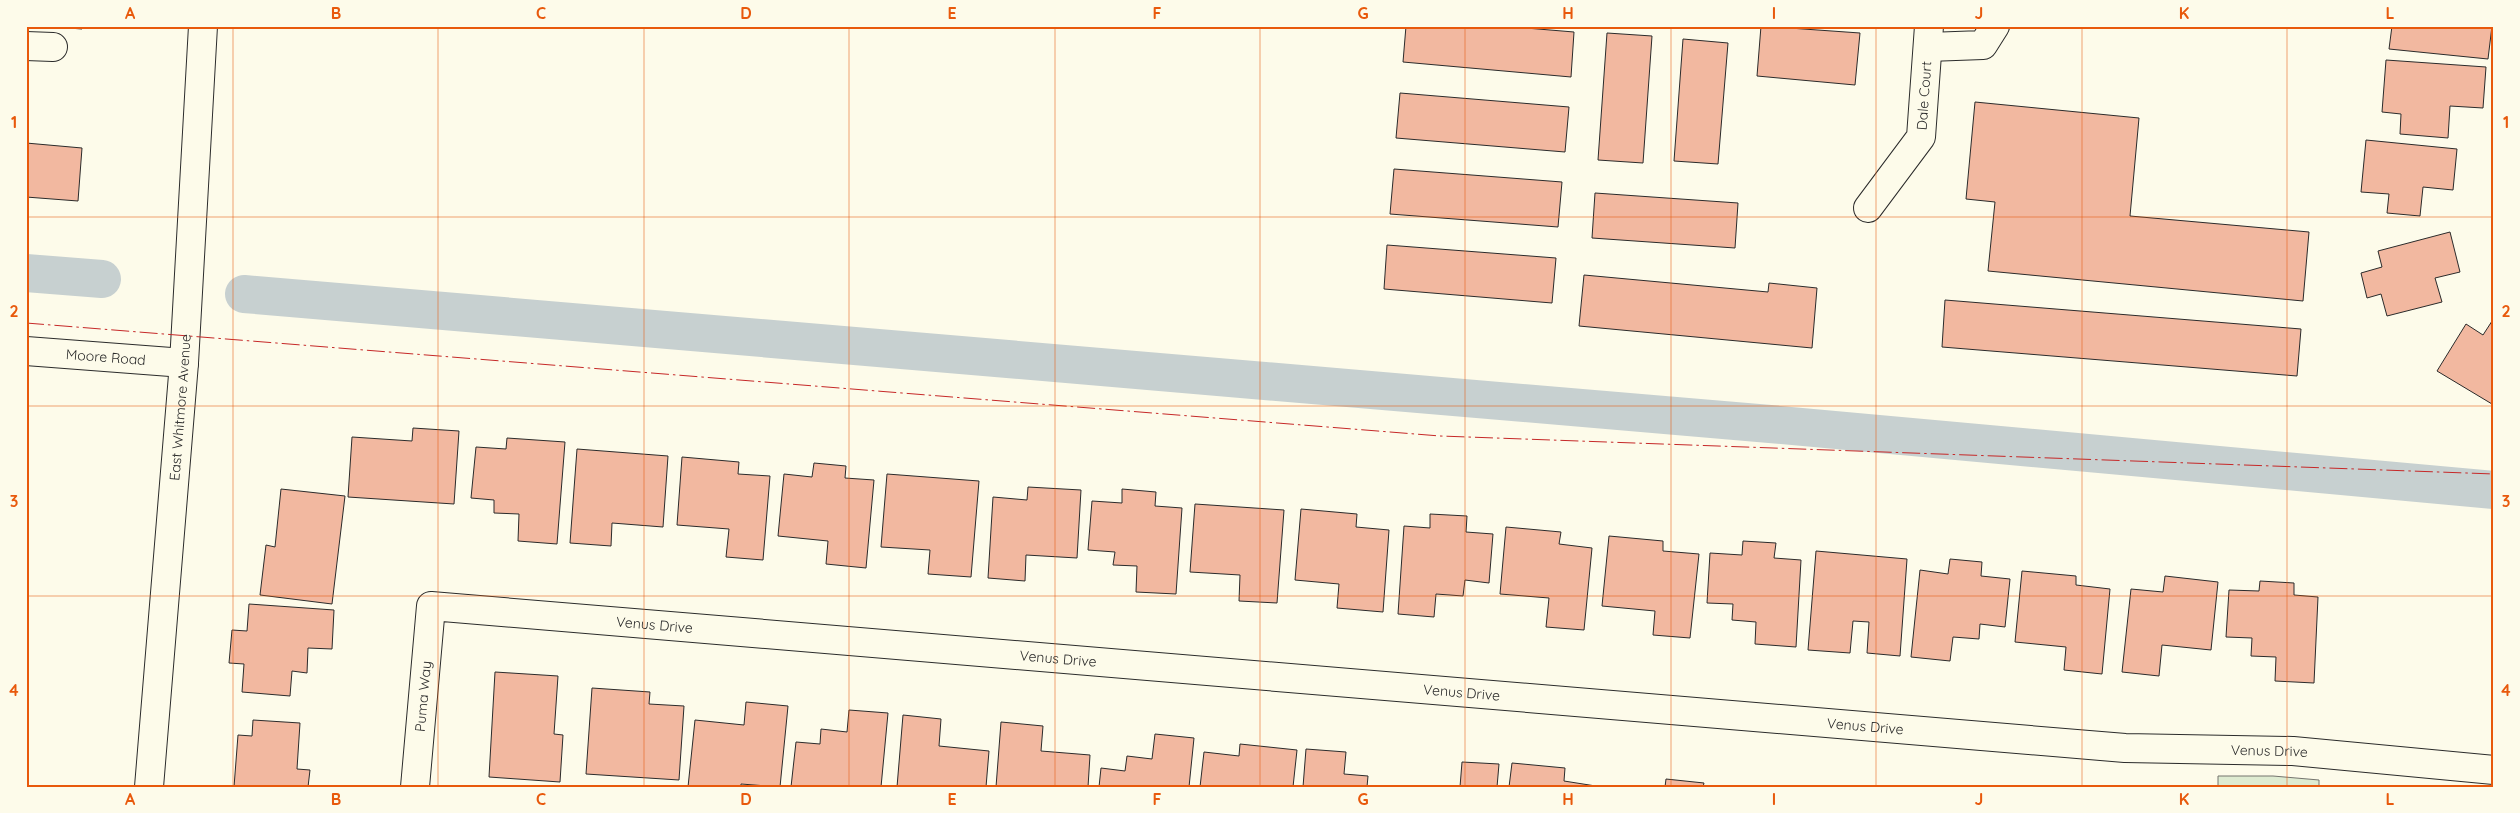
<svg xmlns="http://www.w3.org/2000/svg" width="2520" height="813" font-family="Quicksand,sans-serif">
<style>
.green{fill:#deebd1;stroke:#74746e}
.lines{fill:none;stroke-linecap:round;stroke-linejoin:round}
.canal{stroke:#c7d0d0;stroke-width:38}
.building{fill:#f2b8a0;stroke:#2b2b2b}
.minor-casing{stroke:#2b2b2b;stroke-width:30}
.major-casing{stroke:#2b2b2b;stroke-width:30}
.minor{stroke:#fdfbea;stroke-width:28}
.major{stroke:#fdfbea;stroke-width:28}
.power{stroke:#c62828;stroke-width:1;stroke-dasharray:18 4 2.5 4;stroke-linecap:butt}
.grid{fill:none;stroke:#e8590c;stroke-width:1;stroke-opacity:0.55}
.labels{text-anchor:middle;stroke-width:4;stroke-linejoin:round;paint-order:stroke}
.street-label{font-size:14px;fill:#2b2b2b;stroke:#fdfbea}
.neatline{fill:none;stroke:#e8590c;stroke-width:2}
.grid-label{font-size:16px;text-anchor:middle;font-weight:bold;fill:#e8590c}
</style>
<rect width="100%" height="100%" fill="#fdfbea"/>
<!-- green -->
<path class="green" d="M2218,776H2273L2319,780V787H2218Z"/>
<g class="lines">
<!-- canal -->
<path class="canal" d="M26,273L102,279
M244,294L1770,424L2494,490"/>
</g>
<!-- building -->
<path class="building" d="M42,26H82V29Z
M1406,26H1502L1574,32L1571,77L1403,62Z
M1761,26L1860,33L1855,85L1757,76Z
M2392,26H2492L2488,59L2389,49Z
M1607,33L1652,36L1643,163L1598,160Z
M1683,39L1728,43L1718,164L1674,161Z
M2386,60L2486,67L2483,108L2450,106L2448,138L2400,134L2401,114L2382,112Z
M1400,93L1569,107L1565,152L1396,138Z
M1975,102L2139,118L2130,216L2309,232L2303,301L1988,271L1995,202L1966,199Z
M2366,140L2457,149L2453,190L2423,187L2420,216L2387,213L2389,194L2361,192Z
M26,143L82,148L78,201L26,197Z
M1394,169L1562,182L1558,227L1390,214Z
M1595,193L1738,203L1735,248L1592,238Z
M2450,232L2460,272L2435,278L2442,302L2387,316L2381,294L2367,298L2361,273L2382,267L2378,251Z
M1387,245L1556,258L1552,303L1384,289Z
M1584,275L1768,292L1769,283L1817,288L1812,348L1579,326Z
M1945,300L2301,329L2297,376L1942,347Z
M2494,318V401L2492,404L2437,371L2466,324L2483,335Z
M413,428L459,431L454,504L348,497L352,437L412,441Z
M507,438L565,442L557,544L518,541L519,514L494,513V500L471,498L476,447L506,449Z
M577,449L668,456L663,527L612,523L611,546L570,543Z
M682,457L739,462L738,474L770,476L763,560L726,557L729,529L677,525Z
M814,463L846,466L845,478L874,480L866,568L826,564L828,541L778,536L784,474L812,477Z
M887,474L979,481L971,577L928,574L930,550L881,547Z
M1028,487L1081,490L1077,558L1026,555L1025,581L988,578L993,497L1027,500Z
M281,489L345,496L332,604L260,595L266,545L275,547Z
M1122,489L1156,492L1155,506L1182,508L1176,594L1136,592L1137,566L1113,565L1115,552L1088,550L1092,501L1122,503Z
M1195,504L1284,510L1277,603L1239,601L1240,575L1190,572Z
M1301,509L1357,514L1356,527L1389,530L1383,612L1337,608L1339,584L1295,580Z
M1430,514L1467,516L1466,532L1493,534L1489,583L1465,580L1463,596L1436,594L1434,617L1398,614L1404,526L1430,528Z
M1506,527L1561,532L1559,544L1592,548L1584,630L1546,627L1549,598L1500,594Z
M1609,536L1663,541V551L1699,554L1690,638L1653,635L1655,611L1602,606Z
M1743,541L1776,543L1774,558L1801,560L1796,647L1755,644L1756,622L1732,620L1733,604L1707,603L1710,553L1742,555Z
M1816,551L1907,559L1900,656L1867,653L1869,622L1853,621L1850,653L1808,650Z
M1950,559L1982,562L1981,576L2010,579L2005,627L1980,624L1979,639L1953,637L1950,661L1911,657L1920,570L1948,574Z
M2022,571L2076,576V585L2110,589L2102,674L2064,670L2066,647L2015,642Z
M2165,576L2218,582L2211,650L2162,645L2159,676L2122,672L2131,589L2163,592Z
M2260,581L2294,583V595L2318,597L2314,683L2275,681L2276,657L2251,656L2252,638L2226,637L2229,590L2259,591Z
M249,604L334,610L332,649L308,648L307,673L292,671L290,696L242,692L244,664L229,663L232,630L247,631Z
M495,672L558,676L554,734L563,735L560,782L489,777Z
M592,688L650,692L649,704L684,706L679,780L586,774Z
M746,702L788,706L780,787L741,784V787H688L695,720L744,725Z
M849,710L888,713L881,787H791L796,742L820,744L821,729L847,732Z
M903,715L941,719L939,746L989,751L986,787H897Z
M253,720L300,723L297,769L310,770L308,787H234L238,735L252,736Z
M1001,722L1043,726L1041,751L1090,755L1088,787H996Z
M1155,734L1194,738L1189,787H1099L1101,768L1125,771L1127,756L1152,759Z
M1240,744L1297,750L1293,787H1200L1204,752L1239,756Z
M1306,749L1346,752L1344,774L1368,776L1367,787H1303Z
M1462,762L1499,764L1497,787H1460Z
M1512,763L1565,768L1564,781L1602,787H1509Z
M1666,779L1704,783L1703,787H1665Z"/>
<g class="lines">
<defs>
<g id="minor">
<path d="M26,46L53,47"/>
<path d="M1928,47L1983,45L1995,26"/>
<path id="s1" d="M1868,208L1921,137L1929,26"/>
<path id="s2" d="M26,351L184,363"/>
<path id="s3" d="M415,787L431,606L2125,748L2293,751L2494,770"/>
</g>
<g id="major">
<path id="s4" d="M149,787L184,363L203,26"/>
</g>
</defs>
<!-- minor casing -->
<use href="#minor" class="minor-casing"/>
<!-- major casing -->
<use href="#major" class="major-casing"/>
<!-- minor -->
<use href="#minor" class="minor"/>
<!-- major -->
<use href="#major" class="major"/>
<!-- power -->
<path class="power" d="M26,323L1440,436L2494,474"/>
</g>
<!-- grid -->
<path class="grid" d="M233,26V787M438,26V787M644,26V787M849,26V787M1055,26V787M1260,26V787M1465,26V787M1671,26V787M1876,26V787M2082,26V787M2287,26V787M26,217H2494M26,406H2494M26,596H2494"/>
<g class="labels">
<!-- street labels -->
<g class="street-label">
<text dy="5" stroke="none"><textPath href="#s1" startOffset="130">Dale Court</textPath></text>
<text dy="5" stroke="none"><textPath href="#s2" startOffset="80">Moore Road</textPath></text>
<text dy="5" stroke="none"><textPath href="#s4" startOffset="381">East Whitmore Avenue</textPath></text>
<text dy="5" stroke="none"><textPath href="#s3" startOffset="406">Venus Drive</textPath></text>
<text dy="5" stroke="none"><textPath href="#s3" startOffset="811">Venus Drive</textPath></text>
<text dy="5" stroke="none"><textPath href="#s3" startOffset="1216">Venus Drive</textPath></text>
<text dy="5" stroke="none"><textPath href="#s3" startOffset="91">Puma Way</textPath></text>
<text dy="5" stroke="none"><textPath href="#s3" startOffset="1621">Venus Drive</textPath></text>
<text dy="5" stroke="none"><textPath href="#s3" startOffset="2026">Venus Drive</textPath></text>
</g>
</g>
<!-- border -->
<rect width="2520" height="813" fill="none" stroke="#fdfbea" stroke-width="55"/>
<rect x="28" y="28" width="2464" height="758" class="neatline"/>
<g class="grid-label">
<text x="130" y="19">A</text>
<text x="336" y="19">B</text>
<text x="541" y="19">C</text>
<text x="746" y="19">D</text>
<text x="952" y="19">E</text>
<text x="1157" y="19">F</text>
<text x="1363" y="19">G</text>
<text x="1568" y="19">H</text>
<text x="1774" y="19">I</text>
<text x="1979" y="19">J</text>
<text x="2184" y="19">K</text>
<text x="2390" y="19">L</text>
<text x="14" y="128">1</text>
<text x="2506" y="128">1</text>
<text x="14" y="317">2</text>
<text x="2506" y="317">2</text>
<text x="14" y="507">3</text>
<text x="2506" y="507">3</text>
<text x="14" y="696">4</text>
<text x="2506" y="696">4</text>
<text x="130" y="805">A</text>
<text x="336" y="805">B</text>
<text x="541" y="805">C</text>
<text x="746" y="805">D</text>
<text x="952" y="805">E</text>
<text x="1157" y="805">F</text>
<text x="1363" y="805">G</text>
<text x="1568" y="805">H</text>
<text x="1774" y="805">I</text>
<text x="1979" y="805">J</text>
<text x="2184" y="805">K</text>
<text x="2390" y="805">L</text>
</g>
</svg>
